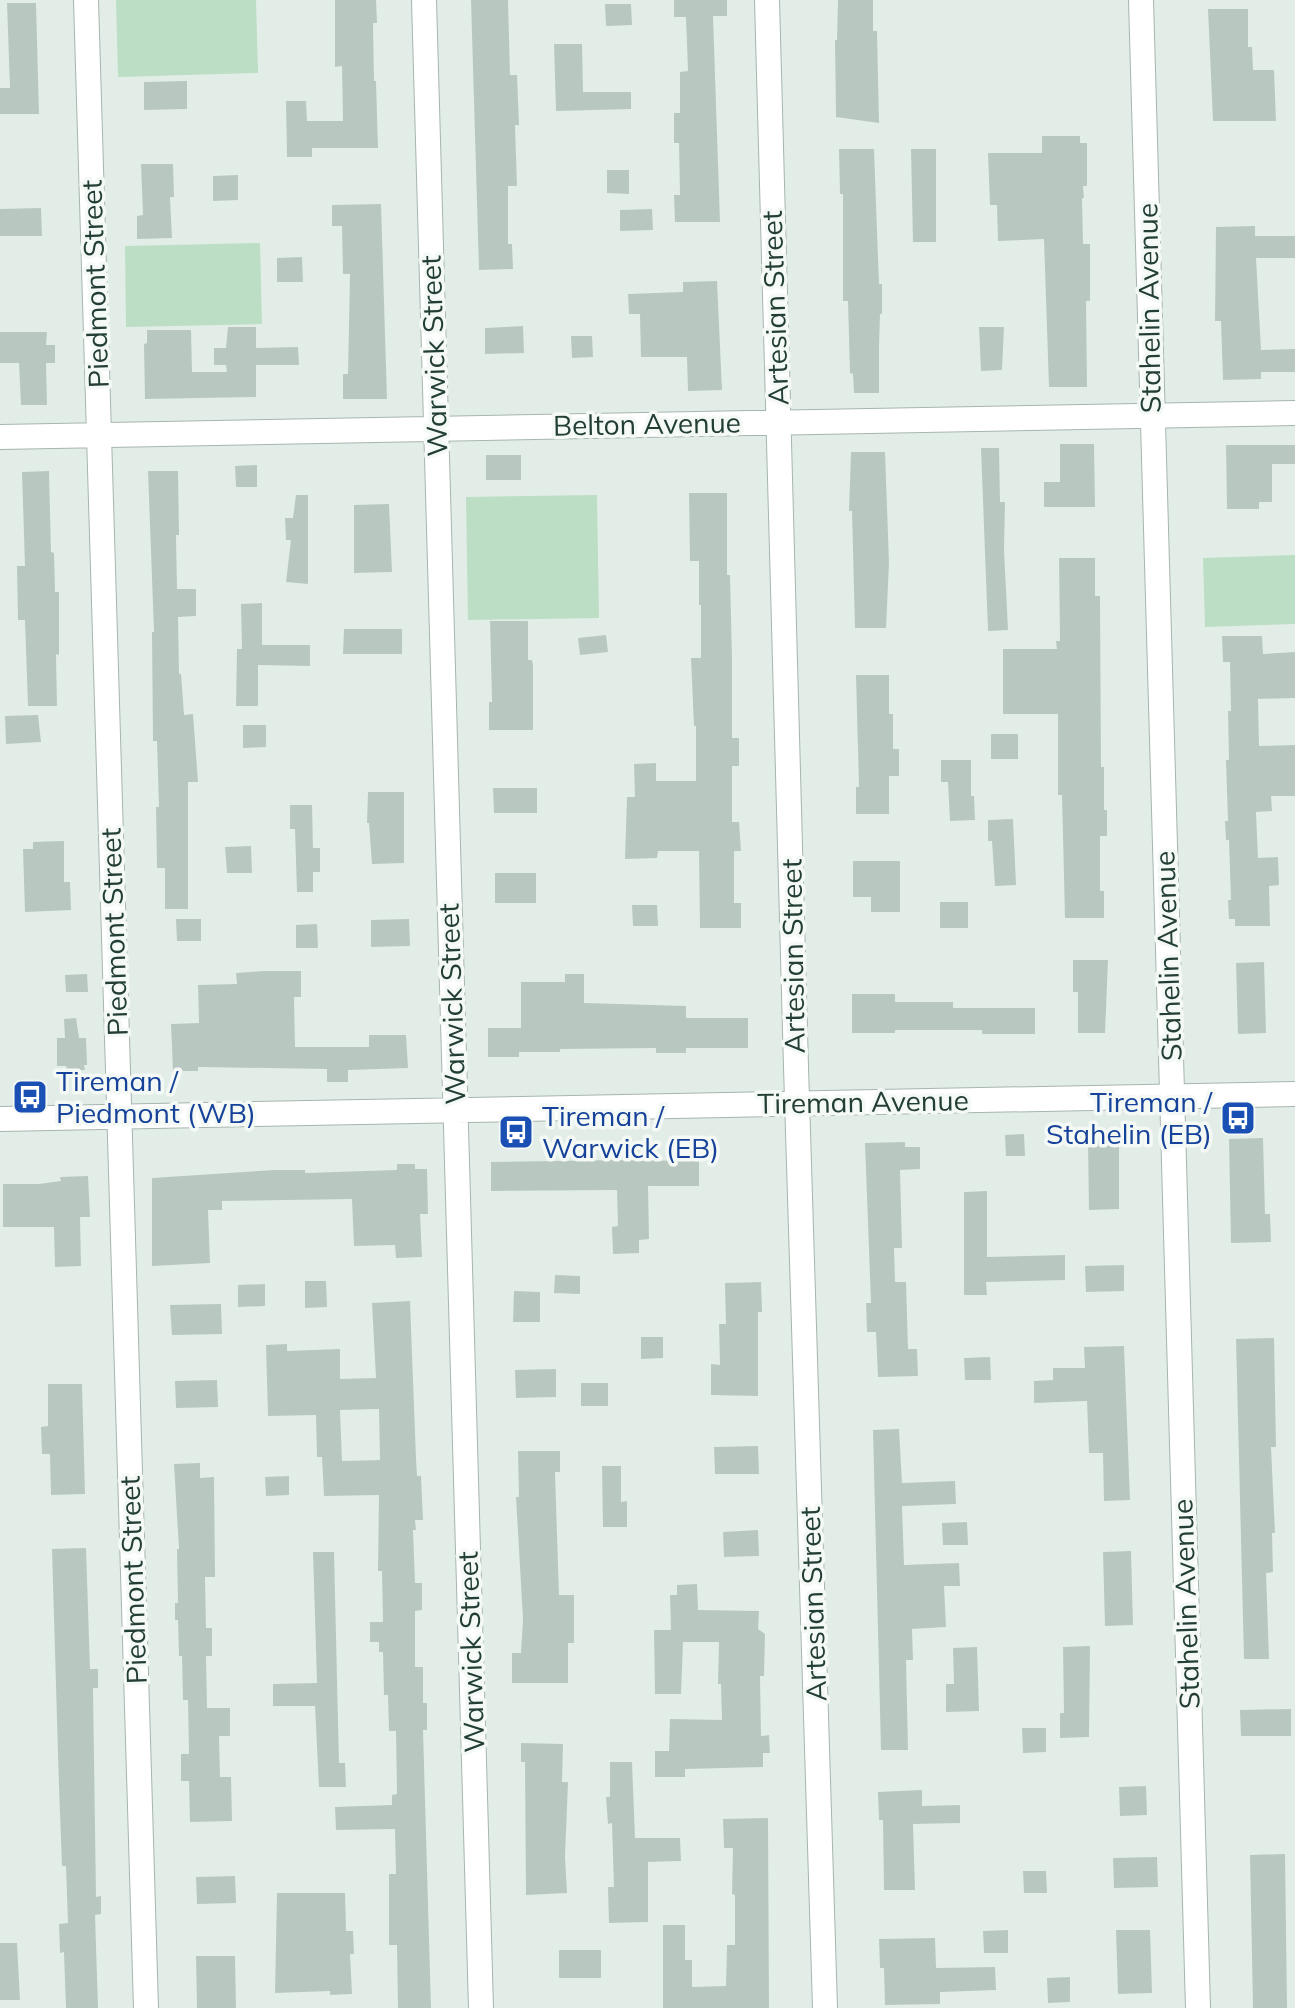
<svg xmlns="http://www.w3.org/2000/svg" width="1295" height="2008" font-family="Mulish,sans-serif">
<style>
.green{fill:#bcdec4}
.building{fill:#b8c8c1;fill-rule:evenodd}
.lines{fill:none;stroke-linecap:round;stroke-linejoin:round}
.minor-casing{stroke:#a6b5af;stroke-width:26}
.minor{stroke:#fff;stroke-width:24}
.labels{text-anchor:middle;stroke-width:7;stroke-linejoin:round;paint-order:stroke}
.street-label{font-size:28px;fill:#233e35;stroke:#f4f9f6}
.transit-label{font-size:28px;fill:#164399;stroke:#f4f9f6;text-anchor:start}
</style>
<rect width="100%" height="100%" fill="#e3ede8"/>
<!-- green -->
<path class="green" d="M116,0H256L258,73L118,77Z
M260,243L262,324L126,327L125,246Z
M597,495L599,618L468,620L466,497Z
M1295,555V624L1205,627L1203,558Z"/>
<!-- building -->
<path class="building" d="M335,0H376L377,23H373L374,81H376L378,148H312V157H287L286,101H306L307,121H343L342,66L335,67Z
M471,0H508L510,75H517L519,125H515L517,186H508V244H512L513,269L479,270Z
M674,0H727V16H713L720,222H675L674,195H680L679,143H674V113H680V72L688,71L686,17H674Z
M838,0H873V31H877L879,123L836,117L835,40H837Z
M7,3H36L39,114H0V88H10Z
M605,4H631L632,25L606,26Z
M1208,9H1248V47H1252L1253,70H1274L1276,121H1213Z
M554,44H582L583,92H631V109L556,111Z
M187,81V109L144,110V82Z
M1042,136H1080V143H1087V186H1083L1084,198H1082L1083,244H1090V301H1086L1087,387H1049L1044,239L998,241L997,205H990L988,153H1042Z
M839,149H874L879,284H882V314H880L879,346V393H854L853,374L850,373L848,301H843V194H840Z
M911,149H936V242H913Z
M141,164H173L174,197H170L172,238L137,239V216L143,215Z
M607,170H629V194L607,193Z
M238,175V200L213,201V176Z
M381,204L387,399H343V374H348L350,274H343L342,226H332V205Z
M41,208L42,236H0V209Z
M652,209L653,230L620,231V210Z
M1255,226V236H1295V258H1256L1261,350L1295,349V372H1261V379L1223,380L1221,321H1215L1216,227Z
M302,257L303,282H277V258Z
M717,281L722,390L688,391L687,357H641L640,314H629L628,294L683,292V282Z
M523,326L524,353L485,354V328Z
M228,327H256V348L298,347L299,365H256V397L145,399L144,344L147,343V330H191L192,372H227L226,365H214V348H226Z
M979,327H1004L1002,370L981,371Z
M0,332H47L46,345H55V363H46L47,405H21L19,363H0Z
M571,336H592L593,357L572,358Z
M1060,444H1094L1095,507H1044V482H1060Z
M1226,445H1295V464H1272V502H1259V509H1227Z
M981,448H999L1000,502H1005L1004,550L1008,630L988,631Z
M851,452H885L889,563L886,628H855L852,511H849Z
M486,455H521V480H486Z
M257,465V487H236L235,466Z
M49,471L51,552L54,553L55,592H59V655L56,654L57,706H28L25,620H18L17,566H25L22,472Z
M148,471H178L179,535H176L177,589H196V616L178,617L179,674H181L184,715L193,714L198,782H188V909H165V868H157L156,807H159L157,741H153L152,632H154Z
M689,493H727V575H730L732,658V738H739V766H732V822H739L741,851H734V903H741V928H700L699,851H658L657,858L625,859L627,797H635L634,764L656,763V781H696V726H694L691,658H701V605H699V561H690Z
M296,495H308V584L286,582L291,540H286L285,518H293Z
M389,504L392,572L354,573V505Z
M1059,558H1095V596H1100L1101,767H1104V810H1107V836H1100V891H1104V918H1065L1062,795H1058V714H1003V649H1057L1056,641H1060Z
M262,603V645H310V666L258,665V706H236L237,649H242L241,604Z
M490,621H528V660H532L533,666V730H489V702H492Z
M344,629H402V654H343Z
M606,635L608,652L580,655L578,638Z
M1222,636H1262L1263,654L1295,652V698L1258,699L1259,746L1295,745V796H1271L1272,811L1256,812L1258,858L1278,857L1279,885L1269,886L1270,926H1235V919H1229L1228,900H1231L1229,840H1226L1225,821H1228L1226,760H1229L1228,711H1231L1230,662H1223Z
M856,675H889V714H893V749H899V776H889V814H856V787H859Z
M38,715L41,742L6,744L5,716Z
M243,725H266V747L243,748Z
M991,734H1018V759H991Z
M941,760H971V796H974L975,820L950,821L948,782H941Z
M493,788H537V813H494Z
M368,792H404V863L372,864L369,823H367Z
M290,805H312L313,848H320V872H313V892H297L295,829H290Z
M1013,819L1016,885L995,886L992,841H988V820Z
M64,841V882H70L71,910L25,912L23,849H33V842Z
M251,846L252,873H227L225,847Z
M853,861H900V912H871V897H853Z
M495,873H536V903H495Z
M940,902H968V928H940Z
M632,905H657L658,926H633Z
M176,919H201V941H177Z
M409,919L410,946L371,947V920Z
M317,924L318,948H296V925Z
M1073,960H1108L1105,1033H1078V992H1073Z
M1264,962L1266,1033L1238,1034L1236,963Z
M264,971H301V997H294L295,1047H369V1035H406L408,1068L348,1070V1082H327V1069L198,1067V1071H173L171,1024L199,1023L198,985L237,984L236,973Z
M87,974L88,992H66L65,975Z
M565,974H584V1003L686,1006V1018H748V1048H686V1053H656V1048L560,1049V1052H519V1057H488V1028H521V982H565Z
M852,994H895V1002H953V1008H1035V1034H982V1030H895V1033H852Z
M76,1018L79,1038H86L87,1065H84L85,1070L67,1071L66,1066H57V1038H65L64,1019Z
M1024,1134L1025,1156H1006L1005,1135Z
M1263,1138L1265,1214H1270L1271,1242L1231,1243L1229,1139Z
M1119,1140V1209L1089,1210L1088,1141Z
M905,1142V1147H920V1169L900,1170L902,1248H894L895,1282H906L908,1349H917L918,1376L878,1377L876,1332H867L866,1303H871L865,1143Z
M616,1160L699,1161V1186H648L649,1239L639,1240V1253L613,1254L612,1227L618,1226L617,1190L491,1191V1162Z
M397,1164H415V1169H427L428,1214H420L422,1257L396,1258L395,1245L354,1246L352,1199L222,1201V1210H208L210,1263L152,1266V1178L274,1170H305V1173L397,1170Z
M88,1176L90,1217H80L81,1266L55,1267L54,1227H3V1184H39L61,1181L60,1177Z
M987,1191V1257L1065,1255V1280L986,1282L987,1295H964V1192Z
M1124,1265V1291L1086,1292L1085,1266Z
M555,1275L580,1276V1294L554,1293Z
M305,1281H326L327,1307L305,1308Z
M761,1282L762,1312H758V1396L711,1395V1364L720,1365L719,1324H726L725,1283Z
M265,1284V1306L238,1307V1285Z
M514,1291L540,1292V1322H513Z
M410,1301L416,1459L417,1476H421L423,1520H415L416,1530H413L415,1583H422V1610L415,1611V1667H423V1703H427V1730H423L431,2008H398L397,1945H389V1874H396L395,1829L336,1830L335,1807L392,1805V1795L397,1794L396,1731H389L388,1695H384L383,1652H379V1642H370V1622H383L382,1571H378L379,1495L324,1496L322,1457H317L316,1415L268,1416L266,1345L287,1344V1351L340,1349V1379L376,1378L372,1303ZM379,1409L380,1460L342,1461L340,1410Z
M221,1304L222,1334L172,1335L170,1305Z
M641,1337H663V1358L641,1359Z
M1274,1338L1276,1447H1271L1275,1533H1272L1273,1572L1266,1573L1269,1659H1244L1236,1339Z
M1124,1346L1130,1500L1104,1501L1103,1453H1089L1087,1401L1034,1403V1381L1053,1380V1368H1085L1084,1347Z
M990,1357L991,1380H965L964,1358Z
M556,1369V1397L516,1398L515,1370Z
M217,1380L218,1407L176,1408L175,1381Z
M581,1383H608V1406H581Z
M48,1384H82L85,1494L51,1495L50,1454H42L41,1427L48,1426Z
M899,1429L902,1483L955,1481L956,1504L902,1506L904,1565L959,1563L960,1586H944L946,1627L912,1629L913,1660H906L908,1750H881L873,1430Z
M758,1446L759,1474H715L714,1447Z
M518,1451H560V1472H555L559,1595H574V1643H568V1683H512V1653H521L523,1619L516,1497H519Z
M200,1463V1478L214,1477L215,1577H205L206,1628H212V1656H206L207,1708H230V1736H219L220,1777H231L232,1821L190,1822L189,1781H181V1754H189L188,1700H183L182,1656H179L178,1620H175V1603H178L177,1549H179L174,1464Z
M602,1466H621V1502L627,1501V1527H603Z
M289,1476V1495L266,1496L265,1477Z
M967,1522L968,1545H943L942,1523Z
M758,1530L759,1556L724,1557L723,1532Z
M86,1548L90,1669H98V1688H93L96,1897L101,1896V1914L95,1915L98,2008H66L64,1952L60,1953L59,1924L68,1923L66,1866H62L59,1787L52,1549Z
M1131,1551L1133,1625L1105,1626L1103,1552Z
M313,1552H334L339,1763H345L346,1787H319L315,1706H273V1684L317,1683Z
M697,1584L698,1610L759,1611L758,1629L765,1634L764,1676H760L761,1736L769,1735L770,1753H763V1767L685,1769V1777H655V1751H669L670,1719L722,1720L721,1684H718L719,1642H683L681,1694H655L654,1630H671L670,1595H677V1585Z
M1090,1646L1089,1737L1060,1738V1713H1064L1063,1647Z
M977,1647L979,1711L946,1712V1684H954L953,1648Z
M1291,1709V1736H1241L1240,1710Z
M1022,1728H1046V1752L1023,1753Z
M521,1743L563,1744L562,1782H568L565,1857L567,1893L526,1895L525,1762H521Z
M610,1762H632L635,1838H680L681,1861L648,1862V1922L609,1923L608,1887H614L612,1823L608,1824L606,1797H610Z
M1146,1786L1147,1815L1120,1816L1119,1787Z
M922,1790V1806L960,1805V1823L913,1824L915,1890H884L883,1820H879L878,1792Z
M768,1818L769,2008H663V1925H685V1960H692V1987L726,1986L727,1945H735V1895L732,1894L733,1848H724L723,1819Z
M1285,1854L1287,2008H1253L1250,1855Z
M1157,1857L1158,1887L1114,1888L1113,1858Z
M1023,1871H1046L1047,1893H1024Z
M235,1876L236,1903L197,1904L196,1877Z
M277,1893H345L346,1931H353L354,1954H350L352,1994L330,1995V1991L275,1993Z
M1008,1930V1953H984L983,1931Z
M1116,1930H1150L1152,1993L1118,1994Z
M935,1938L936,1968L995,1967L996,1990L940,1992V2004L885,2005L884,1968H880L879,1939Z
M0,1943H17L20,2000H0Z
M559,1950H601V1978H559Z
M196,1956H235L236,2008H197Z
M1070,1977V2002L1048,2003L1047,1978Z"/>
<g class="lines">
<defs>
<path id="minor" d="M86,0L146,2008
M424,0L481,2008
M767,0L796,1067L825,2008
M1141,0L1198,2008
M0,437L1295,413
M0,1119L1295,1094"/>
</defs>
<!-- minor casing -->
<use href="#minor" class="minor-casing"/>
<!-- minor -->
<use href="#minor" class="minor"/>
</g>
<!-- icons -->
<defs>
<symbol id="bus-square" viewBox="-11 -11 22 22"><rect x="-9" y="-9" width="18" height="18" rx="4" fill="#1a4fb4" stroke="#f4f9f6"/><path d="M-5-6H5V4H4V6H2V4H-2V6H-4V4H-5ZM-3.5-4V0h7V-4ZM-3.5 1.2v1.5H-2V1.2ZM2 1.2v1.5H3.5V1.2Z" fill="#fff"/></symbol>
</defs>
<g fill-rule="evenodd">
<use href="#bus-square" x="10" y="1077" width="40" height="40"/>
<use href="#bus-square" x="1218" y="1098" width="40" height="40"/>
<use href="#bus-square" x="496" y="1112" width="40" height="40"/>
</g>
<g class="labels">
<!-- street labels -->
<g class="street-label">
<text transform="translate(95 284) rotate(-92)" y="10">Piedmont Street</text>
<text transform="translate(775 308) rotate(-92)" y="10">Artesian Street</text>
<text transform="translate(1149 308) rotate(-91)" y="10">Stahelin Avenue</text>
<text transform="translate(434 356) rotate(-92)" y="10">Warwick Street</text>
<text transform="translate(647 424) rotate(-1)" y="10">Belton Avenue</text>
<text transform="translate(114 932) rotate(-92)" y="10">Piedmont Street</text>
<text transform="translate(793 956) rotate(-91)" y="10">Artesian Street</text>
<text transform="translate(1168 956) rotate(-92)" y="10">Stahelin Avenue</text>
<text transform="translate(452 1004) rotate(-92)" y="10">Warwick Street</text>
<text transform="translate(863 1102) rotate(-1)" y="10">Tireman Avenue</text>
<text transform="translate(133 1580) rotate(-92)" y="10">Piedmont Street</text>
<text transform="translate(813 1604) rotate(-92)" y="10">Artesian Street</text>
<text transform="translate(1186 1604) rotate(-92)" y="10">Stahelin Avenue</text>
<text transform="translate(471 1652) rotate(-92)" y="10">Warwick Street</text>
</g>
<!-- transit labels -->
<g class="transit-label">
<text x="56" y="1091">Tireman /<tspan x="56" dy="32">Piedmont (WB)</tspan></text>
<text x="1212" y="1112" text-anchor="end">Tireman /<tspan x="1212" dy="32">Stahelin (EB)</tspan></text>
<text x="542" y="1126">Tireman /<tspan x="542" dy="32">Warwick (EB)</tspan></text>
</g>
</g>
</svg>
